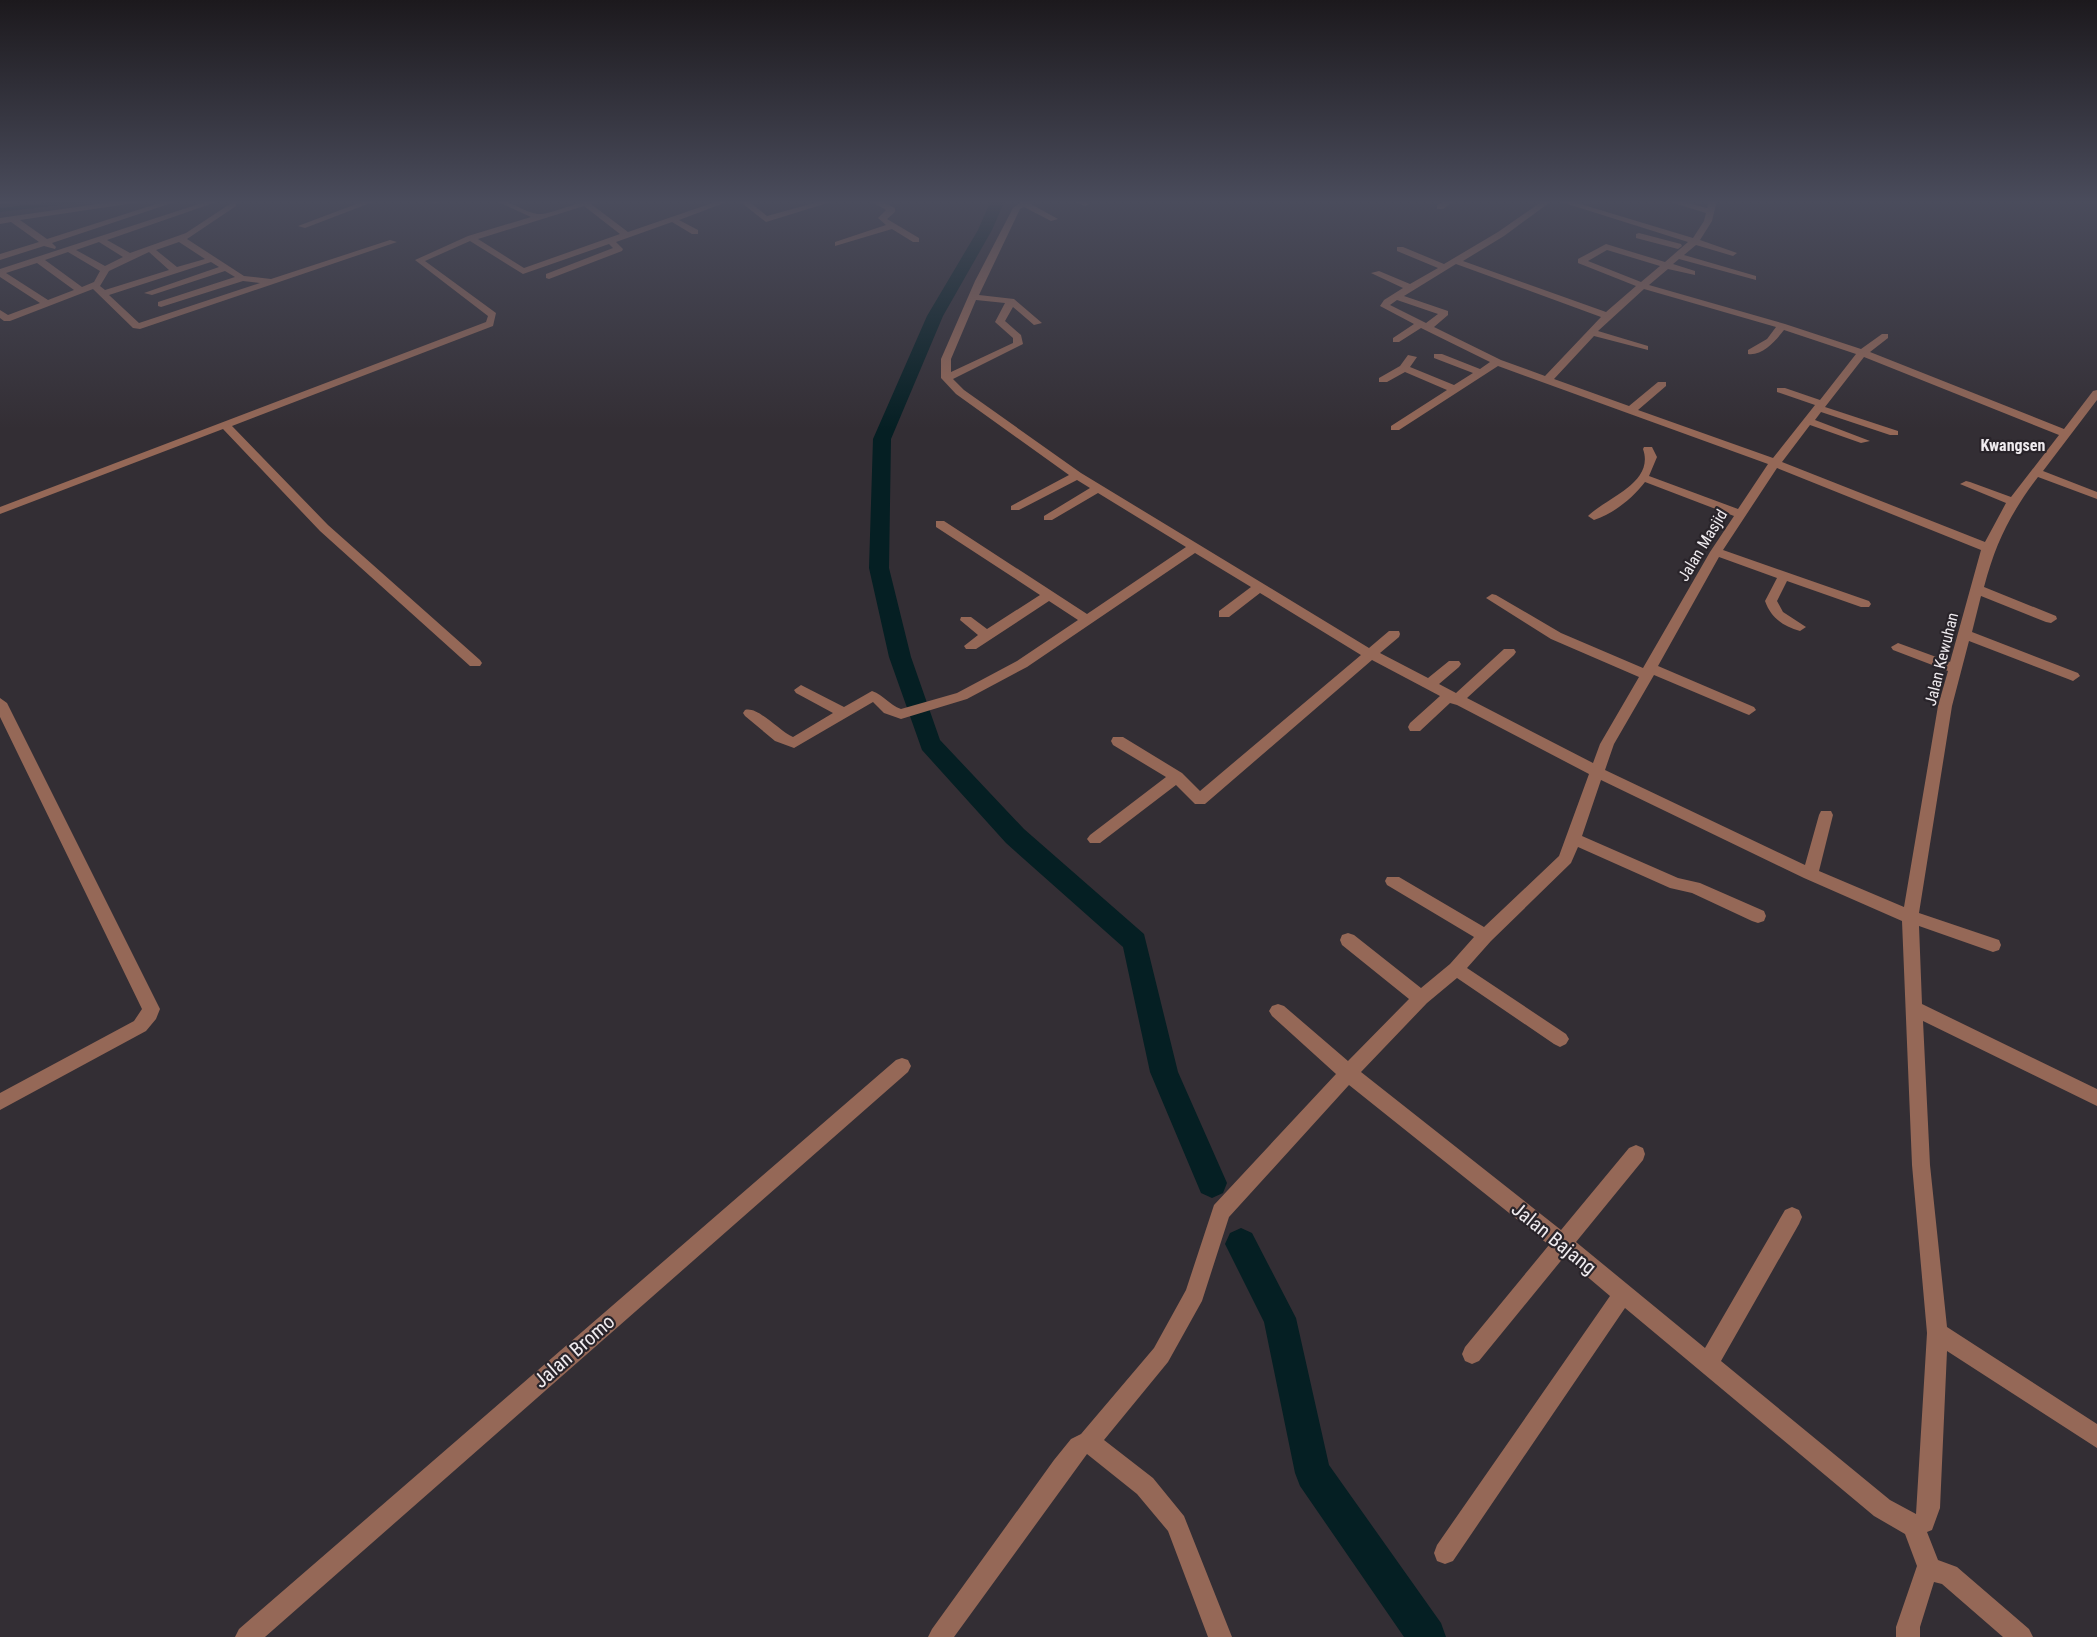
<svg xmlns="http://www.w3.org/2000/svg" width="2097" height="1637" font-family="'Roboto Condensed',sans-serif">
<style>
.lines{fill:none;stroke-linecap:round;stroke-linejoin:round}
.canal{fill:#051f23;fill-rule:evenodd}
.river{fill:#051f23;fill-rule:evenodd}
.minor{fill:#956857;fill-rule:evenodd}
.labels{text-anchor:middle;stroke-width:4.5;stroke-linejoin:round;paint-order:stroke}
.far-quarter-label{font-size:16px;font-weight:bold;fill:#efebef;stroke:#29242a}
.street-label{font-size:16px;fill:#efebef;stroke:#29242a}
.near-street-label{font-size:20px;fill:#efebef;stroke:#29242a}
</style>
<rect width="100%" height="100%" fill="#332e34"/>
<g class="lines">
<!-- canal -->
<path class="canal" d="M71,200H92L88,202L0,212V208Z"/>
<!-- river -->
<path class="river" d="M991,200H1005L992,230L943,316L891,439L889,568L911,657L940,740L1024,829L1144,934L1178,1072L1227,1183L1223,1193L1212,1198L1201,1193L1150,1072L1123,947L1006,843L922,750L889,657L869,568L873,439L927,316L978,230Z
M1241,1228L1252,1233L1296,1318L1329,1465L1441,1623L1446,1637H1404L1300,1486L1295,1473L1264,1322L1225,1244L1230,1233Z"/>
<!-- minor -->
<path class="minor" d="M0,200H27L0,204Z
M125,200H154L20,220L47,239L169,200H181L52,243L56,247L55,249L44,246L0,260V254L39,242L11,222L0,224V218Z
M211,200H222L107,240L130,253L186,233L233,202H236V206L187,239L244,276L271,279L390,240L397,242L140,329L133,328L93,289L10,321H4L0,318V310L8,315L40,303L0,277V269ZM99,242L123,257L105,266L76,250ZM179,242L205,259L177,267L156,250ZM68,252L100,271L94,282L82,287L45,260ZM149,252L169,270L105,290L100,286L109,271ZM211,262L219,267L144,293L152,295L225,271L235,277L158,302V306L161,307L243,281L260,283L139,323L109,295ZM37,263L74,290L48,300L6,273Z
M367,200H378L305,228L298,226Z
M434,200H447L435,204L431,202Z
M494,200C511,199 522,212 538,214C552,215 579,200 598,200L591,204L628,232L721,200H732L679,220L698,230V234H692L672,222L616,242L623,249L622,251L549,279L546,278V274L613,248L609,244L523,274L470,241L425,261L496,313L493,326L232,426L328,525L480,660L482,663L480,666H470L320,531L223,429L0,514V507L486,322L488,316L415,260L468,236L531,217ZM584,206L620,234L524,268L478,239Z
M738,200H747L767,216L825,200H837L766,222Z
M869,200H879L895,208V212L887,219L919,238V242H913L892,229L835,246V242L886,225L878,218L886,210Z
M1024,200H1033L1029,203L1058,219L1051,221L1024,207L1020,209L979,295L1014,299L1042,323L1034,325L1013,307L1005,321L1021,335L1023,344L953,379L964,390L1081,473L1369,648L1389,631H1399L1400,634L1399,637L1380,653L1428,678L1449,661H1459L1461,664L1459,667L1439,684L1456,693L1504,649H1514L1516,652L1514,655L1467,698L1593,763L1600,744L1639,677L1551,639L1486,598L1492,594L1496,595L1561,633L1643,668L1710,552L1734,516L1645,482C1633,498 1613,514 1594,520L1588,516C1606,498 1655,483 1643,449L1644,447H1652L1657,457L1649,476L1738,509L1768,464L1498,366L1399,430H1391V426L1447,390L1405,372L1387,382H1379V378L1400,366L1408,355L1417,357L1410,367L1454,385L1473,373L1434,358V354H1442L1480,369L1490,362L1421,328L1399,342H1393V338L1414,324L1380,306L1384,300L1403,288L1371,273L1379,271L1410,284L1438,268L1397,251V247H1403L1444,264L1498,232L1544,200H1553L1504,236L1463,261L1606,312L1636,286L1578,263V259L1606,244L1665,262L1688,242L1555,200H1567L1693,238L1704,221L1706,213L1667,201L1676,200L1707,208L1709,200H1717L1712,221L1700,240L1737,253L1733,256L1696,245L1684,255L1756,276V280L1679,259L1673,264L1695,271V275L1668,269L1649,285L1785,324L1861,349L1882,334H1888V338L1870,352L2064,429L2093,391L2097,390V400L2043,471L2097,492V499L2038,477C2010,514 1996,542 1984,587L2056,616L2057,619L2051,623L2046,622L1981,596L1972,632L2078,673L2080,676L2073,681L2068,679L1969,641L1952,706L1919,913L1999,940L2001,945L1999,950L1993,952L1919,926L1922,1004L2097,1089V1106L1923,1021L1930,1165L1947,1327L2097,1424V1448L1947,1351L1940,1508L1932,1530L1927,1532L1938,1560L1957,1567L2029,1629L2033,1637H2003L1942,1584L1934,1582L1920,1627V1637H1896V1627L1917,1566L1905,1534L1874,1516L1625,1308L1453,1561L1445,1564L1437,1561L1434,1553L1437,1545L1610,1296L1564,1257L1479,1361L1472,1364L1465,1361L1462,1354L1465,1347L1549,1245L1349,1085L1229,1217L1202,1301L1168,1362L1104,1440L1153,1478L1184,1516L1232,1637H1208L1168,1531L1137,1494L1087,1454L954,1637H928L932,1629L1054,1460L1071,1439L1081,1434L1154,1348L1186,1290L1214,1205L1336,1074L1272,1016L1269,1011L1272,1006L1278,1004L1284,1006L1348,1061L1409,999L1342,945L1340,940L1342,935L1348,933L1354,935L1421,988L1450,964L1474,937L1387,885L1385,881L1387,877H1399L1484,927L1559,856L1589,774L1457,705L1450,703L1420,731H1410L1408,727L1410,723L1440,696L1372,660L1205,804H1195L1176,785L1100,843H1090L1087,839L1090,835L1166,777L1113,745L1111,741L1113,737H1123L1182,773L1200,791L1361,655L1260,593L1229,617H1219V611L1251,587L1195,553L1027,667L967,699L901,719L884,713L873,702L794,748L775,741L745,716L743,713L745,710C758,706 779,731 793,737L833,713L796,693L794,690L801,685L844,707L872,691C884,695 889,705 901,709L957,693L1017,661L1078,620L1049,601L976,649H966L964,646L978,635L960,620L961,617H971L987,629L1040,595L936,527V521H944L1087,614L1186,547L1098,493L1052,520H1044V516L1090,488L1077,480L1019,510H1011V506L1069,475L956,394L941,378V359L975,281L1013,208ZM1607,250L1660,266L1641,282L1588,261ZM1456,264L1601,317L1545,376L1501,360L1434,327L1448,315V311L1404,296ZM1644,289L1776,327L1767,339L1748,350V354C1763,356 1776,340 1784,330L1856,354L1820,400L1785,388H1777V392L1815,405L1773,458L1638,410L1666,386V382H1658L1629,406L1554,379L1594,336L1648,350V346L1598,331ZM976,300L1005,303L995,322L1013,338V343L951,372V359ZM1397,300L1438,314L1426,323L1390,305ZM1864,357L2059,435L2011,497L1970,482L1966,481L1960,484L2006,503L1985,542L1782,462L1810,425L1861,443L1870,441L1815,420L1821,412L1890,435H1898V431L1825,407ZM1777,468L1981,550L1950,662L1898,643L1891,647L1893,650L1948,671L1938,706L1904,907L1819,871L1833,815L1831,811H1821L1819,815L1805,865L1605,770L1614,744L1654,675L1744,713L1749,715L1756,710L1754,707L1658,666L1719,557L1777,578L1765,601C1771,618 1783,626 1800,631L1806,627L1783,612L1777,601L1787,581L1861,607H1869L1871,604L1869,601L1723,550ZM1601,780L1804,878L1902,921L1912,1165L1927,1333L1916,1514L1890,1500L1721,1361L1799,1224L1802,1217L1799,1210L1792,1207L1785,1210L1705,1348L1576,1242L1643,1160L1645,1154L1643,1148L1636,1145L1629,1148L1561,1230L1361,1072L1427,1003L1457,978L1554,1044L1560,1047L1566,1044L1569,1039L1566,1034L1467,968L1491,941L1571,863L1578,847L1670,888L1692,893L1752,921L1758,923L1764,921L1766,916L1764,911L1700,883L1678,878L1582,836Z
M1070,200H1081L1089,204L1085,206Z
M1446,200H1455L1443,209H1437V205Z
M1639,233L1681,244L1682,246L1678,249L1636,238V234Z
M0,698L7,703L160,1009L156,1019L146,1031L0,1110V1093L134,1021L142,1009L0,717Z
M902,1058L908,1060L911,1066L908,1072L265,1637H235L239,1629L896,1060Z"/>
</g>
<!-- sky -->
<linearGradient id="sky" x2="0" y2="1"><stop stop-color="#1c191d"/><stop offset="0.47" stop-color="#4a4c5c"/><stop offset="1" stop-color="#4a4c5c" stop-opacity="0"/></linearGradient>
<rect width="2097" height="429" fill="url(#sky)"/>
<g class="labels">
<!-- far-quarter labels -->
<g class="far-quarter-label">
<text x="2013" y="451">Kwangsen</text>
</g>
<!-- street labels -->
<g class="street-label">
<text transform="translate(1702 545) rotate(-59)" y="6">Jalan Masjid</text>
<text transform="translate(1941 659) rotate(-76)" y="6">Jalan Kewuhan</text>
</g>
<!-- near-street labels -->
<g class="near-street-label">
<text transform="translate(1554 1238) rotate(39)" y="7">Jalan Bajang</text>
<text transform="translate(574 1351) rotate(-41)" y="7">Jalan Bromo</text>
</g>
</g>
</svg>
